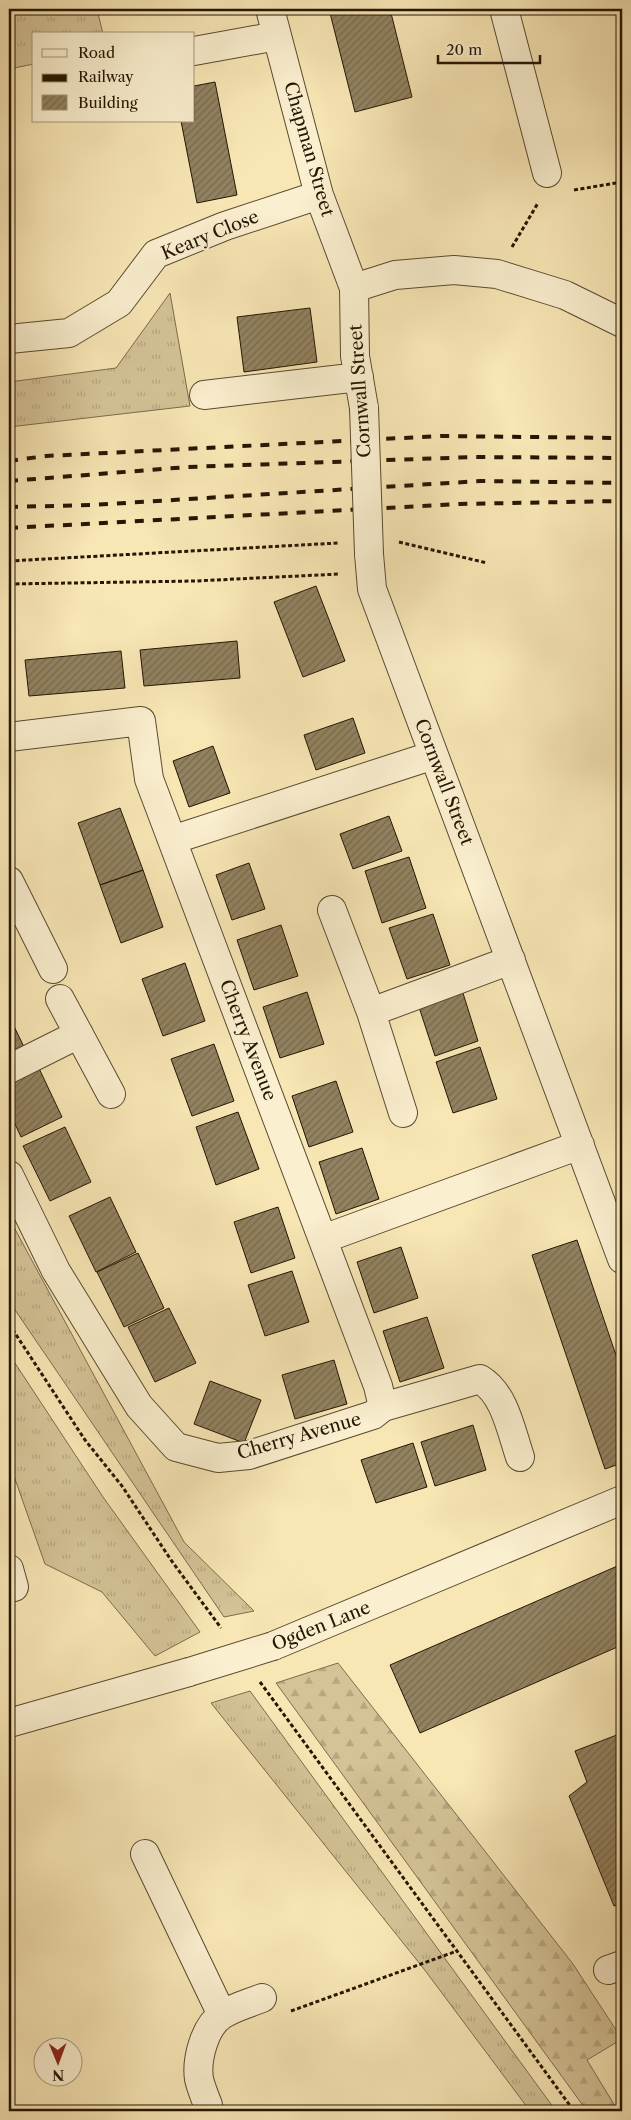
<svg xmlns="http://www.w3.org/2000/svg" width="631" height="2120" font-family="'Libre Caslon Text',serif">
<style>
.grass{fill:url(#grass-tufts);stroke:#7c6c4d}
.forest{fill:url(#forest-firs);stroke:#7c6c4d}
.building{fill:url(#building-hatch);stroke:#241603}
.lines{fill:none;stroke-linecap:round;stroke-linejoin:round}
.minor-casing{stroke:#594a30;stroke-width:30}
.path{stroke:#241603;stroke-width:3;stroke-dasharray:4 2.5;stroke-linecap:butt}
.minor{stroke:#faefcf;stroke-width:28}
.rail{stroke:#241603;stroke-width:4;stroke-dasharray:9 9;stroke-linecap:butt}
.minor-bridge-casing{stroke:#594a30;stroke-width:30;stroke-linecap:butt}
.minor-bridge{stroke:#faefcf;stroke-width:28}
.labels{text-anchor:middle;stroke-width:4.5;stroke-linejoin:round;paint-order:stroke}
.street-label{font-size:18px;fill:#241603;stroke:#faefcf}
</style>
<defs>
<pattern id="grass-tufts" width="24" height="20" patternUnits="userSpaceOnUse" patternTransform="scale(1.25)"><rect width="24" height="20" fill="#d4c397"/><path d="M3 7l-1-3M5 7V3M7 7l1-3M15 17l-1-3M17 17v-4M19 17l1-3" fill="none" stroke="#b6a780"/></pattern>
<pattern id="forest-firs" width="22" height="20" patternUnits="userSpaceOnUse" patternTransform="scale(1.25)"><rect width="22" height="20" fill="#d4c397"/><path d="M5 1l3.5 6h-7zM16 11l3.5 6h-7z" fill="#b6a780"/></pattern>
<pattern id="building-hatch" width="6" height="6" patternUnits="userSpaceOnUse" patternTransform="scale(1.25)"><rect width="6" height="6" fill="#928260"/><path d="M-1 1l2-2M0 6l6-6M5 7l2-2" fill="none" stroke="#77694d"/></pattern>
</defs>
<rect width="100%" height="100%" fill="#f8e6b5"/>
<filter id="stains"><feTurbulence type="fractalNoise" baseFrequency=".004" numOctaves="4"/><feColorMatrix values="0 0 0 0 .2 0 0 0 0 .09 0 0 0 0 .02 0 0 0 .5 -.17"/></filter>
<radialGradient id="worn" r=".72"><stop offset=".6" stop-color="#630" stop-opacity="0"/><stop offset="1" stop-color="#630" stop-opacity=".3"/></radialGradient>
<!-- grass -->
<path class="grass" d="M9,9H97L103,34H34V64L9,69Z
M170,293L190,406L9,427V382L116,368Z
M9,1218L184,1542L254,1611L224,1617L9,1301Z
M9,1354L103,1497L200,1632L155,1656L102,1592L45,1564L9,1462Z
M250,1691L556,2111H530L424,1969L211,1703Z"/>
<!-- forest -->
<path class="forest" d="M338,1663L573,1964L622,2039L587,2060L618,2111H587L276,1683Z"/>
<!-- building -->
<path class="building" d="M329,9H390L412,97L355,112Z
M215,82L237,195L197,203L181,121H194V86Z
M310,308L317,362L244,372L237,317Z
M316,586L345,661L303,677L274,602Z
M237,641L240,678L144,686L140,650Z
M121,651L125,688L29,696L25,660Z
M353,718L365,753L316,770L304,735Z
M213,746L230,793L189,807L173,761Z
M120,808L143,870L100,885L78,823Z
M389,816L402,851L353,869L340,834Z
M409,857L426,908L382,923L365,871Z
M249,863L265,909L232,920L216,875Z
M143,870L163,927L121,943L100,885Z
M433,914L450,965L407,979L389,928Z
M281,925L298,976L254,990L237,940Z
M185,963L205,1021L163,1036L142,979Z
M462,990L478,1041L435,1056L418,1004Z
M307,992L324,1044L280,1058L263,1007Z
M9,1016L26,1051L9,1060Z
M214,1044L234,1101L192,1116L171,1059Z
M480,1047L497,1099L453,1113L436,1062Z
M36,1062L62,1117L21,1137L9,1111V1075Z
M336,1081L353,1132L309,1147L292,1096Z
M238,1112L259,1169L216,1185L196,1127Z
M65,1127L91,1182L50,1201L23,1146Z
M362,1148L379,1199L336,1214L319,1162Z
M110,1197L136,1252L96,1272L69,1216Z
M278,1207L295,1258L251,1273L234,1222Z
M577,1240L622,1373V1463L605,1469L532,1255Z
M401,1247L418,1298L374,1313L357,1262Z
M138,1253L164,1308L124,1327L97,1272Z
M292,1271L309,1322L265,1336L248,1285Z
M169,1308L196,1363L155,1382L128,1327Z
M427,1317L444,1368L400,1382L383,1331Z
M334,1360L347,1404L295,1419L282,1375Z
M210,1381L261,1400L244,1443L194,1424Z
M473,1425L486,1470L435,1486L421,1442Z
M413,1443L427,1487L376,1503L361,1460Z
M622,1564V1645L420,1733L390,1665Z
M622,1733V1903L614,1906L569,1796L587,1782L575,1751Z"/>
<g class="lines">
<defs>
<path id="minor" d="M270,9L319,195L354,288L355,356L364,408
M504,9L547,173
M194,51L277,36
M354,288L395,275L454,270L497,274L565,295L622,323
M9,339L69,333L119,303L156,254L225,226L319,195
M204,395L359,377
M369,554L372,589L622,1259
M9,737L141,721L149,779L378,1386L383,1407L373,1415L249,1455L218,1458L176,1447L139,1406L56,1271L9,1175
M172,840L434,755
M9,881L53,969
M332,910L371,1012
M60,999L111,1094
M9,1069L79,1034
M403,1113L371,1012L511,960
M323,1239L580,1145
M383,1407L480,1379C505,1394 511,1431 520,1457
M9,1569L14,1587
M273,1646L622,1500
M9,1723L189,1672
M145,1854L222,2015
M608,1970L622,1965
M208,2105C205,2097 201,2088 199,2079C196,2059 205,2026 222,2015C234,2007 250,2003 262,1998"/>
</defs>
<!-- minor casing -->
<use href="#minor" class="minor-casing"/>
<!-- path -->
<path class="path" d="M574,190L622,182
M512,247L538,203
M399,542L487,563
M9,561L338,543
M9,584L195,581L340,574
M9,1324L85,1440L122,1486L171,1560L221,1628
M260,1682L574,2111
M291,2011L457,1951"/>
<!-- minor -->
<use href="#minor" class="minor"/>
<!-- rail -->
<path class="rail" d="M9,461L46,456L442,436L622,438
M9,481L188,467L476,457L622,458
M9,507L92,505L481,481L622,483
M9,528L460,504L622,501"/>
<defs>
<path id="minor-bridge" d="M364,408L369,554
M189,1672L273,1646"/>
</defs>
<!-- minor-bridge casing -->
<use href="#minor-bridge" class="minor-bridge-casing"/>
<!-- minor-bridge -->
<use href="#minor-bridge" class="minor-bridge"/>
</g>
<g class="labels">
<!-- street labels -->
<g class="street-label">
<text transform="translate(309 149) rotate(74)" y="6">Chapman Street</text>
<text transform="translate(210 235) rotate(-22)" y="6">Keary Close</text>
<text transform="translate(360 391) rotate(-94)" y="6">Cornwall Street</text>
<text transform="translate(444 782) rotate(69)" y="6">Cornwall Street</text>
<text transform="translate(248 1040) rotate(69)" y="6">Cherry Avenue</text>
<text transform="translate(299 1436) rotate(-16)" y="6">Cherry Avenue</text>
<text transform="translate(321 1626) rotate(-22)" y="6">Ogden Lane</text>
</g>
</g>
<!-- margin -->
<rect width="631" height="2120" fill="none" stroke="#f8e6b5" stroke-width="30"/>
<rect x="10" y="10" width="611" height="2100" fill="none" stroke="#241603" stroke-width="2.5"/>
<rect x="15" y="15" width="601" height="2090" fill="none" stroke="#241603"/>
<!-- legend -->
<rect x="32" y="32" width="162" height="90" fill="#faefcf" stroke="#a4987d"/>
<rect x="42" y="49" width="25" height="8" fill="#faefcf" stroke="#a4987d"/>
<text x="78" y="58" font-size="15" fill="#241603">Road</text>
<rect x="42" y="74" width="25" height="8" fill="#241603" stroke="#a4987d"/>
<text x="78" y="82" font-size="15" fill="#241603">Railway</text>
<rect x="42" y="95" width="25" height="15" fill="url(#building-hatch)" stroke="#a4987d"/>
<text x="78" y="108" font-size="15" fill="#241603">Building</text>
<!-- north arrow -->
<g transform="translate(58 2062) rotate(179)"><circle r="24" fill="#faefcf" stroke="#a4987d"/>
<path d="M0-4L9 19L0 12L-9 19Z" fill="#8f2418"/>
<text y="-8" font-size="14" font-weight="bold" text-anchor="middle" fill="#241603">N</text>
</g>
<!-- scale -->
<path d="M438 55v8h102v-8" fill="none" stroke="#241603" stroke-width="2.5"/>
<text x="446" y="55" font-size="15" fill="#241603" stroke="#faefcf" stroke-width="4" paint-order="stroke">20 m</text>
<rect width="100%" height="100%" filter="url(#stains)"/>
<rect width="100%" height="100%" fill="url(#worn)"/>
</svg>
